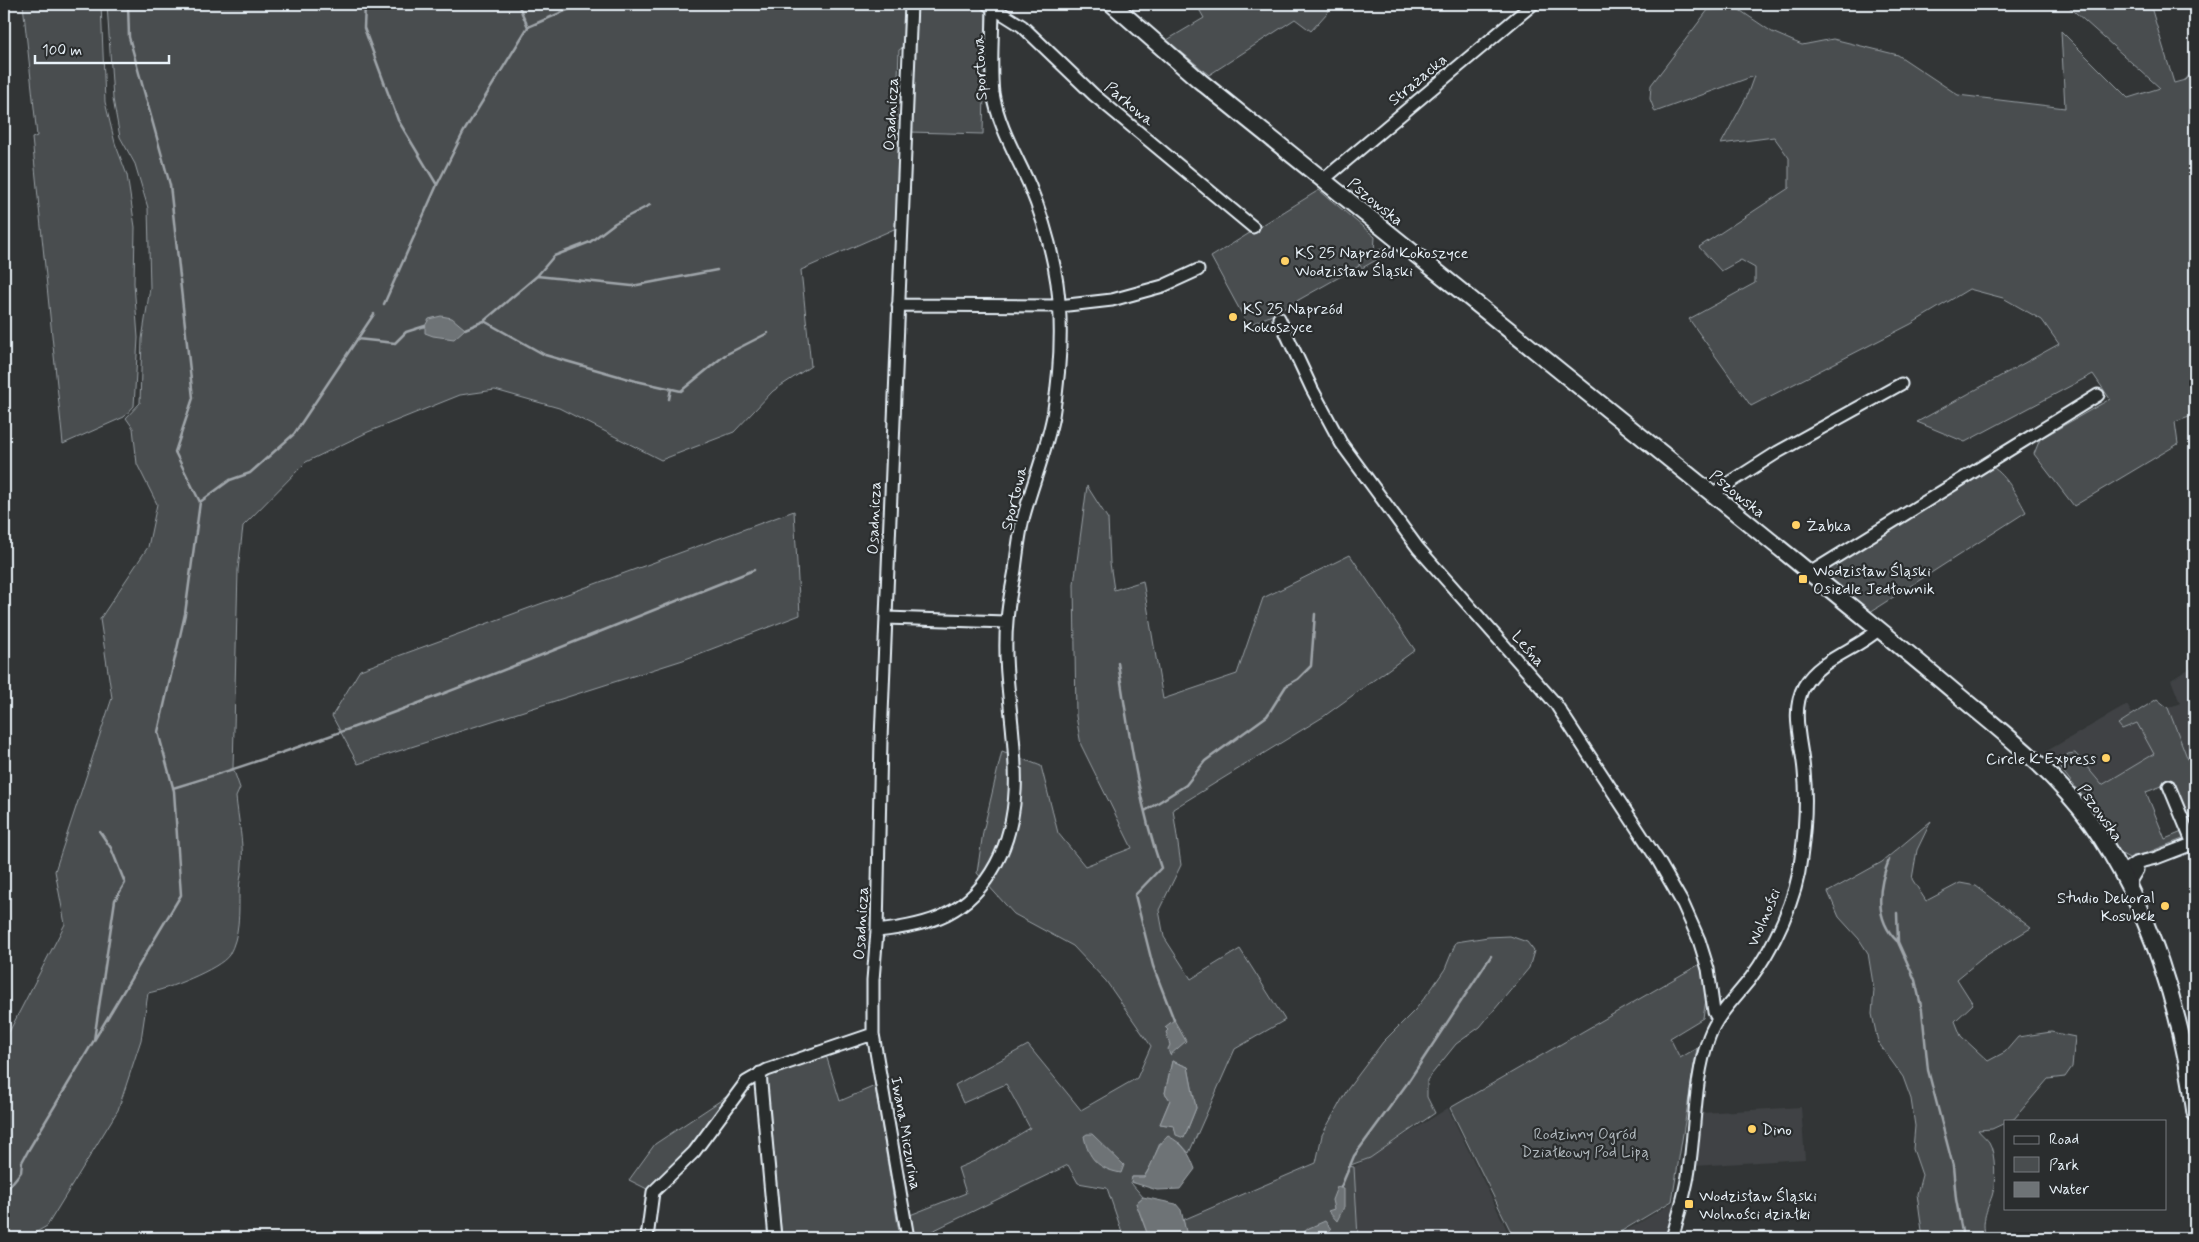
<svg xmlns="http://www.w3.org/2000/svg" width="2199" height="1242" font-family="Mynerve,sans-serif">
<style>
.built{fill:#3f4244}
.green{fill:#494d4f;stroke:#989fa4;fill-rule:evenodd}
.water{fill:#6e7376;stroke:#9fa5aa}
.lines{fill:none;stroke-linecap:round;stroke-linejoin:round}
.stream{stroke:#9fa5aa;stroke-width:2.5}
.minor-casing{stroke:#e8f1f8;stroke-width:15}
.major-casing{stroke:#e8f1f8;stroke-width:19}
.minor{stroke:#2a2d2e;stroke-width:11}
.major{stroke:#2a2d2e;stroke-width:15}
.poi-dot{fill:#ffd166;stroke:#2a2d2e;stroke-width:2}
.labels{text-anchor:middle;stroke-width:4.5;stroke-linejoin:round;paint-order:stroke}
.street-label{font-size:16px;fill:#e8f1f8;stroke:#2a2d2e}
.poi-label{font-size:16px;fill:#e8f1f8;stroke:#2a2d2e;text-anchor:start}
.park-label{font-size:16px;fill:#b0b8bd;stroke:#2a2d2e}
</style>
<rect width="100%" height="100%" fill="#323536"/>
<filter id="ink" filterUnits="userSpaceOnUse"><feTurbulence type="fractalNoise" baseFrequency=".02" numOctaves="2"/><feDisplacementMap in="SourceGraphic" scale="10" xChannelSelector="R" yChannelSelector="G"/><feConvolveMatrix kernelMatrix="1 2 1 2 8 2 1 2 1" color-interpolation-filters="sRGB"/></filter>
<g filter="url(#ink)">
<!-- built -->
<path class="built" d="M2195,665V763L2190,765L2168,708L2180,703L2171,680Z
M2127,705L2157,755L2087,802L2045,752Z
M1801,1107L1805,1159L1694,1166L1700,1113Z
M1448,1108L1511,1238H1358L1354,1167Z
M1680,1198L1668,1238H1613L1634,1226Z"/>
<!-- green -->
<path class="green" d="M23,4H101L105,102L115,143L127,175L135,227L134,283L138,338L134,406L124,417L63,444L32,138L37,136Z
M107,4H905L904,47L899,50L896,132L901,134V226L801,270L811,366L773,391L734,432L661,460L559,408L495,390L460,395L368,432L306,462L243,526L238,570L233,768L240,788L236,797C238,818 244,845 242,865C242,874 239,882 239,892C239,912 240,936 229,955C220,969 165,990 148,993L141,1040L118,1110L47,1226L26,1238H4V1037L9,1032L65,924L55,871L112,698L100,619L148,547L157,504L137,464L133,428L126,418L140,403L142,339L150,288L148,208L135,164L120,137L113,99Z
M914,4H974L986,7L983,134L909,132Z
M1196,4H1335L1311,31L1295,19L1209,75L1167,40L1204,18Z
M2066,4H2150L2174,83L2185,80L2195,69V415L2175,422L2178,444L2074,506L2034,454L2040,439L2110,399L2093,374L1965,442L1917,422L2059,344L2042,320L2003,298L1969,289L1911,324L1751,406L1689,319L1755,283V268L1741,260L1721,271L1699,247L1789,188V158L1774,137L1721,144L1746,98L1754,76L1655,112L1650,99L1651,85L1708,10L1738,9L1772,32L1802,45L1833,39L1898,55L1958,95L2065,108L2061,31L2128,98L2160,88Z
M1319,190L1375,237L1374,252L1388,246L1396,249L1362,268L1359,264V266L1270,316L1248,325L1211,257Z
M1989,466C2004,470 2019,499 2026,512L1870,612L1822,571Z
M1087,486L1108,519L1110,563L1114,590L1143,581L1163,699L1237,674L1263,598L1350,555L1415,650L1323,717L1173,809L1181,865L1159,910L1164,937L1191,979L1240,949L1285,1020L1235,1049L1189,1153L1180,1143H1160L1152,1163L1144,1177H1132L1131,1183L1143,1197L1136,1203L1149,1238H1124L1107,1188L1078,1183L1068,1165L918,1238H913L910,1215L966,1193L958,1168L977,1160L1030,1128L1006,1084L963,1103L955,1085L1028,1045L1081,1110L1137,1078L1151,1046L1106,981L1073,946L1014,914L977,873L983,832L1002,751L1041,766L1058,833L1085,866L1132,848L1081,745L1076,716L1074,584ZM1172,1061L1188,1067L1196,1108L1184,1138L1174,1126L1160,1124L1170,1100L1165,1093Z
M794,511L800,615L683,660L358,764L332,716L360,670Z
M2157,699L2168,708L2190,765L2195,763V780L2191,782L2195,793V832L2192,833L2170,783L2146,792L2165,839L2182,832L2185,838L2131,859L2120,853L2092,808L2057,764L2068,754L2075,753L2102,785L2154,754L2137,723L2122,729L2118,724Z
M1931,821L1917,850L1912,879L1926,901L1960,883L1976,886L2031,928L1985,956L1957,979L1973,1004L1955,1021L1961,1036L1988,1061L2005,1052L2018,1037L2051,1032L2075,1037L2072,1067L2065,1077L2048,1079L2014,1119L2005,1121V1123L1992,1129L1978,1130C1981,1134 1986,1138 1989,1142C1996,1153 1996,1185 1992,1196C1987,1210 1980,1224 1987,1238H1923L1917,1194L1922,1175L1913,1149L1915,1126L1911,1099L1903,1077L1878,1042L1872,1014L1874,990L1868,953L1859,939L1839,917L1828,892L1882,862Z
M1510,936L1527,942L1534,951L1529,968L1480,1027L1456,1044L1427,1080V1097L1435,1113L1370,1158L1348,1166L1354,1167L1358,1238H1185L1187,1236L1183,1220L1316,1163L1322,1135L1347,1090L1383,1042L1415,1010L1432,988L1445,969L1456,942L1488,937Z
M1700,964L1707,994L1703,1018L1670,1038L1680,1058L1697,1048L1672,1201L1610,1238H1514L1450,1108Z
M826,1055L840,1101L875,1086L900,1238H782L766,1076Z
M738,1089L696,1144L651,1191L629,1180L655,1144Z"/>
<!-- water -->
<path class="water" d="M441,316L452,318L465,329L454,339L433,336L425,333V326L429,319Z
M1174,1020L1186,1041L1170,1055L1168,1049L1170,1045L1166,1032L1168,1030L1165,1027Z
M1172,1061L1188,1067L1196,1108L1184,1138L1176,1135L1174,1126L1160,1124L1170,1100L1165,1093Z
M1087,1134H1092L1124,1165L1121,1173C1098,1169 1088,1158 1084,1136Z
M1168,1136C1184,1144 1189,1153 1195,1169L1180,1189L1157,1190L1131,1182L1132,1177H1144C1154,1164 1155,1146 1168,1136Z
M1337,1187L1344,1189V1207L1337,1221L1328,1211L1334,1209L1332,1200Z
M1143,1197L1176,1204L1181,1210L1187,1236L1185,1238H1149L1136,1203Z
M1325,1221L1331,1229L1324,1238H1296L1309,1228Z"/>
<g class="lines">
<!-- stream -->
<path class="stream" d="M128,4L129,37L170,185L180,277
M365,4L364,28L398,120L437,185L384,304
M528,27L581,4
M437,185L463,133L528,27L518,4
M537,276L554,256L590,242L615,223L650,205
M484,321L537,276L632,286L717,270
M465,329L484,321L545,355L636,381L681,391L725,355L768,333
M357,339L395,343L406,332L425,326
M669,399L671,389
M200,502L230,480L250,473L294,434L374,314
M1118,663C1129,732 1138,802 1161,868L1135,895L1153,966L1174,1020
M173,788C371,728 562,646 754,570
M1145,811L1186,785L1205,761L1267,716L1286,686L1298,679L1311,666L1315,614
M1889,860C1878,887 1874,919 1897,941
M1897,913L1898,942L1915,980L1922,1010L1928,1070L1953,1166L1956,1199L1962,1232L1961,1238
M94,1040L115,900L125,883L111,848L100,832
M1341,1187L1354,1156L1406,1085L1491,956
M4,1193L21,1172L22,1162L29,1149L181,895L174,791L158,732L185,614L200,502L175,452L193,398L180,280"/>
<defs>
<path id="minor" d="M987,4L1022,26L1094,95L1253,227
M1323,180L1533,4
M898,305L1059,306L1112,300L1163,286L1198,270
M1279,318L1312,389L1341,443L1418,548L1555,703L1659,862L1683,904L1699,940L1708,969L1714,1012L1718,1019
M1712,494L1778,452L1901,384
M1810,573L2098,395
M886,618L1006,622
M2169,786L2193,844
M2121,873L2135,863L2156,858L2195,843
M2130,891L2131,880L2137,870
M877,931C931,925 969,914 996,864C1037,788 999,702 1007,621C1008,604 1012,587 1015,570C1017,553 1019,536 1023,519C1032,485 1046,451 1053,416C1060,373 1063,326 1057,283C1052,249 1042,215 1029,184C1016,155 998,125 993,93C990,67 993,33 993,6
M760,1073L775,1238
M647,1238L653,1192L694,1152L746,1082L767,1070L873,1034
M908,1238L873,1034V980L877,931L881,739L911,4
M1672,1238C1678,1218 1684,1197 1688,1176C1696,1130 1693,1081 1709,1037C1717,1015 1735,998 1750,979C1774,947 1797,898 1801,858C1805,830 1807,799 1804,771C1802,744 1790,711 1804,686C1820,658 1857,650 1879,629"/>
<path id="major" d="M1112,4L1200,81C1398,240 1596,400 1793,559C1850,606 1908,652 1964,700C2010,738 2056,774 2091,823C2150,907 2182,1012 2195,1113"/>
</defs>
<!-- minor casing -->
<use href="#minor" class="minor-casing"/>
<!-- major casing -->
<use href="#major" class="major-casing"/>
<!-- minor -->
<use href="#minor" class="minor"/>
<!-- major -->
<use href="#major" class="major"/>
</g>
</g>
<!-- markers -->
<g class="poi-dot">
<circle cx="1285" cy="261" r="5"/>
<circle cx="1233" cy="317" r="5"/>
<circle cx="1796" cy="525" r="5"/>
<rect x="1798" y="574" width="10" height="10" rx="2.5"/>
<circle cx="2106" cy="758" r="5"/>
<circle cx="2165" cy="906" r="5"/>
<circle cx="1752" cy="1129" r="5"/>
<rect x="1684" y="1199" width="10" height="10" rx="2.5"/>
</g>
<g class="labels">
<!-- street labels -->
<g class="street-label">
<text transform="translate(979 68) rotate(-93)" y="6">Sportowa</text>
<text transform="translate(1417 79) rotate(-40)" y="6">Strażacka</text>
<text transform="translate(1130 103) rotate(40)" y="6">Parkowa</text>
<text transform="translate(890 114) rotate(-87)" y="6">Osadnicza</text>
<text transform="translate(1376 201) rotate(39)" y="6">Pszowska</text>
<text transform="translate(1738 493) rotate(39)" y="6">Pszowska</text>
<text transform="translate(1013 498) rotate(-76)" y="6">Sportowa</text>
<text transform="translate(873 518) rotate(-88)" y="6">Osadnicza</text>
<text transform="translate(1529 648) rotate(49)" y="6">Leśna</text>
<text transform="translate(2101 812) rotate(55)" y="6">Pszowska</text>
<text transform="translate(1763 917) rotate(-67)" y="6">Wolności</text>
<text transform="translate(860 923) rotate(-87)" y="6">Osadnicza</text>
<text transform="translate(907 1133) rotate(80)" y="6">Iwana Miczurina</text>
</g>
<!-- poi labels -->
<g class="poi-label">
<text x="1295" y="258">KS 25 Naprzód Kokoszyce<tspan x="1295" dy="18">Wodzisław Śląski</tspan></text>
<text x="1243" y="314">KS 25 Naprzód<tspan x="1243" dy="18">Kokoszyce</tspan></text>
<text x="1806" y="531">Żabka</text>
<text x="1813" y="576">Wodzisław Śląski<tspan x="1813" dy="18">Osiedle Jedłownik</tspan></text>
<text x="2096" y="764" text-anchor="end">Circle K Express</text>
<text x="2155" y="903" text-anchor="end">Studio Dekoral<tspan x="2155" dy="18">Kosubek</tspan></text>
<text x="1762" y="1135">Dino</text>
<text x="1699" y="1201">Wodzisław Śląski<tspan x="1699" dy="18">Wolności działki</tspan></text>
</g>
<!-- park labels -->
<g class="park-label">
<text x="1585" y="1139">Rodzinny Ogród<tspan x="1585" dy="18">Działkowy Pod Lipą</tspan></text>
</g>
</g>
<!-- margin -->
<rect width="2199" height="1242" fill="none" stroke="#2a2d2e" stroke-width="20"/>
<rect x="10" y="10" width="2179" height="1222" fill="none" stroke="#e8f1f8" stroke-width="2" filter="url(#ink)"/>
<!-- legend -->
<rect x="2004" y="1120" width="162" height="90" fill="#2a2d2e" stroke="#767b7f"/>
<rect x="2014" y="1136" width="25" height="8" fill="#2a2d2e" stroke="#767b7f"/>
<text x="2049" y="1144" font-size="15" fill="#e8f1f8">Road</text>
<rect x="2014" y="1157" width="25" height="15" fill="#494d4f" stroke="#767b7f"/>
<text x="2049" y="1170" font-size="15" fill="#e8f1f8">Park</text>
<rect x="2014" y="1182" width="25" height="15" fill="#6e7376" stroke="#767b7f"/>
<text x="2049" y="1194" font-size="15" fill="#e8f1f8">Water</text>
<!-- scale -->
<path d="M35 55v8h134v-8" fill="none" stroke="#e8f1f8" stroke-width="2.5"/>
<text x="42" y="55" font-size="15" fill="#e8f1f8" stroke="#2a2d2e" stroke-width="4" paint-order="stroke">100 m</text>
</svg>
